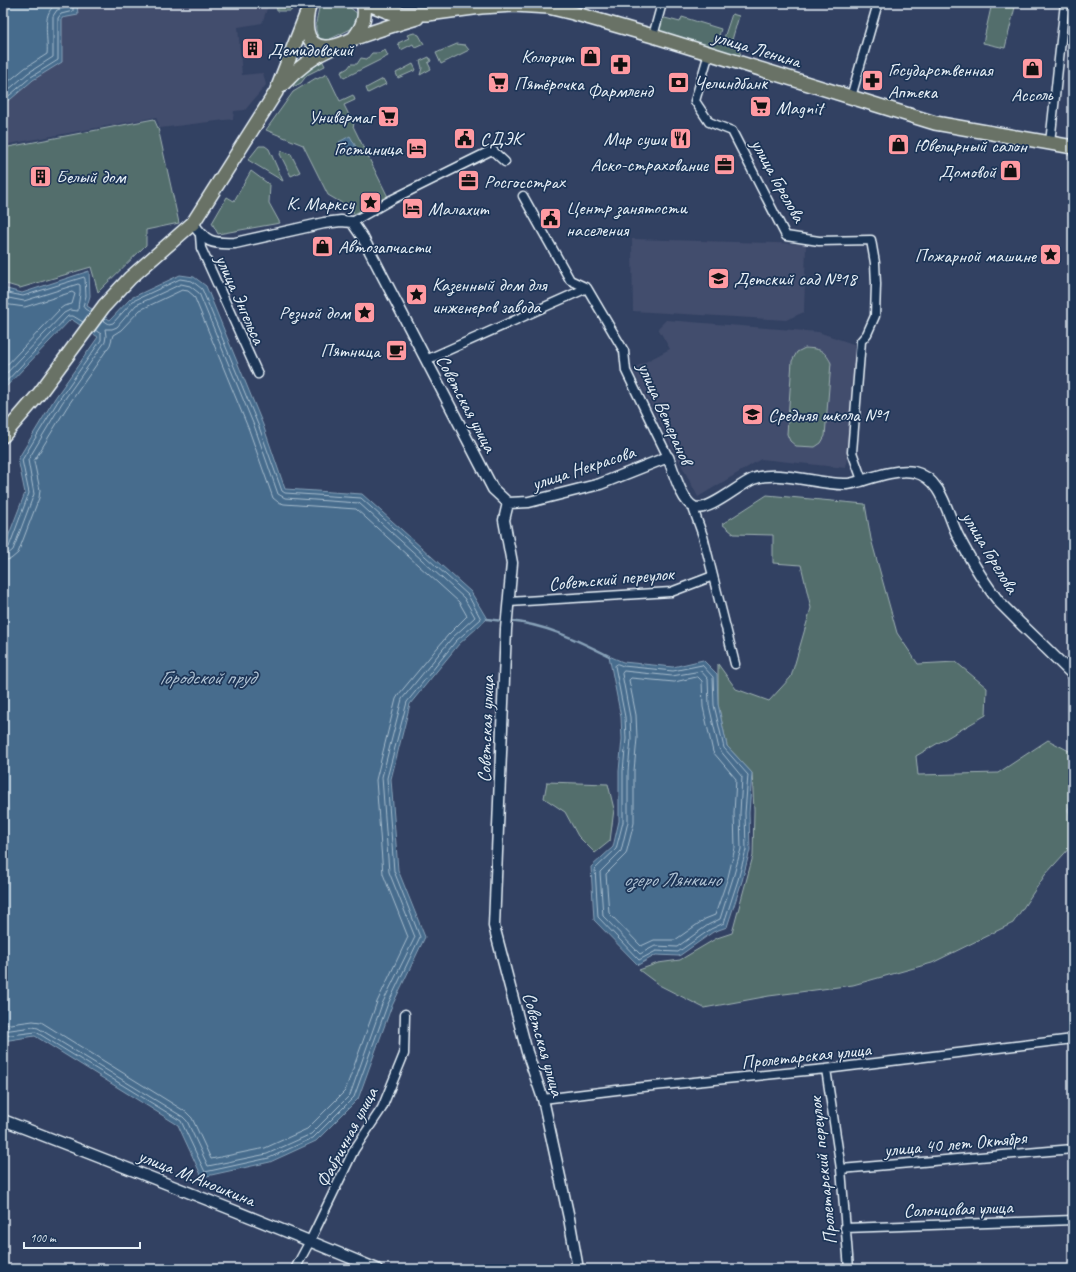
<svg xmlns="http://www.w3.org/2000/svg" width="1076" height="1272" font-family="Caveat,sans-serif">
<style>
.built{fill:#434d6d}
.green{fill:#536e6c;stroke:#9eb0b2}
.water{fill:#466c8d;stroke:#87a1b8}
.lines{fill:none;stroke-linecap:round;stroke-linejoin:round}
.shore{stroke:#a7bccd;stroke-width:1}
.stream{stroke:#87a1b8;stroke-width:2.5}
.minor-casing{stroke:#e8f1f8;stroke-width:11}
.tertiary-casing{stroke:#e8f1f8;stroke-width:13}
.primary-casing{stroke:#e8f1f8;stroke-width:16}
.minor{stroke:#1d3557;stroke-width:8}
.tertiary{stroke:#1d3557;stroke-width:10}
.primary{stroke:#697266;stroke-width:13}
.labels{text-anchor:middle;stroke-width:3.5;stroke-linejoin:round;paint-order:stroke}
.street-label{font-size:19px;fill:#e8f1f8;stroke:#1d3557}
.poi-label{font-size:19px;fill:#e8f1f8;stroke:#1d3557;text-anchor:start}
.water-label{font-size:20px;font-style:italic;fill:#afc2d3;stroke:#1d3557}
</style>
<rect width="100%" height="100%" fill="#324162"/>
<filter id="ink" filterUnits="userSpaceOnUse"><feTurbulence type="fractalNoise" baseFrequency=".025" numOctaves="2"/><feDisplacementMap in="SourceGraphic" scale="8" xChannelSelector="R" yChannelSelector="G"/><feConvolveMatrix kernelMatrix="1 2 1 2 8 2 1 2 1" color-interpolation-filters="sRGB"/></filter>
<g filter="url(#ink)">
<!-- built -->
<path class="built" d="M77,3H269L262,23L238,27L242,75L263,73L266,85L245,110L234,111L233,119L160,128L156,117L3,145V102L11,99L33,80L62,62V18L78,6Z
M632,239L806,244L804,312L786,320L633,311Z
M666,320L818,332L856,345L846,468L761,459L698,497L632,369L670,349L658,328Z"/>
<!-- green -->
<path class="green" d="M276,3H293L291,11H277Z
M320,3H344L358,14L357,26L326,41C309,37 318,16 320,3Z
M992,3H1016L1005,48L983,43Z
M732,14L739,16L732,40L724,38Z
M661,17L680,22L682,17L721,29L718,39L736,44L743,59L661,34L658,29Z
M414,33L419,35L424,44L415,48L413,44L401,50L398,43L409,38L407,35Z
M457,44L465,45L469,50L441,64L436,53Z
M385,50L388,56L344,78L341,72L348,68L351,64H357L361,58L367,59L372,53H379Z
M429,57L431,61L428,63L431,69L420,75L422,68L420,61Z
M322,60L325,66L307,75L301,83L293,87L298,76Z
M413,64L416,70L398,78L396,73Z
M327,74L340,101L353,95L355,100L344,105L354,125L353,126L388,197L354,214L352,209L328,195L303,145L266,130L293,92L316,78L317,79Z
M383,79L386,84L368,93L366,88Z
M154,119L158,128L179,223L146,230V245L98,292L91,267L20,288L3,283V148Z
M259,146H265L269,149L283,181L248,160Z
M282,151L291,154L300,172L291,176L280,154Z
M251,171L270,185L269,203L280,223L218,234L212,223L227,197L234,201Z
M805,348C819,349 824,349 831,363L825,436L821,443L815,447L796,446L790,441L787,434L792,361L797,352Z
M767,495L865,504L871,539L897,633L918,664L956,662L987,688L986,715L916,756L918,775L998,773L1048,740L1073,753V799L1068,810L1073,820V844L1045,875L1013,923L932,963L853,985L769,996L704,1008L659,985L639,970L658,963L680,960L717,938L732,933L753,856L754,810L752,773L727,746L718,704V664L736,689L769,701L791,677L811,608L801,565L773,563V535L734,534L722,524Z
M547,782L608,784L614,809L610,841L595,853L578,836L565,812L544,798Z"/>
<!-- water -->
<path class="water" d="M3,3H77L78,15L62,18V62L33,80L11,99L3,102Z
M350,136L356,147L345,153L339,142Z
M89,271L90,296L87,306L110,320L131,298L180,275L194,277L206,286L263,425L285,489L362,494L471,592L487,619L459,644L410,704L391,779L398,870L425,937L391,1008L358,1099L316,1141L270,1162L202,1177L178,1125L35,1036L3,1041V550L25,493L18,459L55,398L98,337L71,319L3,390V288L22,293Z
M609,656L623,662L673,667L703,660L717,674L718,704L727,746L752,773L749,813L750,850L742,881L727,927L713,932L679,956L656,955L638,965L594,920L591,867L613,847L619,821V771L622,739L621,717Z"/>
<g class="lines">
<!-- shore -->
<path class="shore" d="M3,86L25,68L47,54C49,38 39,9 60,3
M3,92L7,91L28,73L53,57V16L57,10L67,7L68,3
M3,98L10,95L31,77L58,60V18L61,14L73,11V3
M3,292L23,296L84,277L85,279L86,296L83,306L85,309L90,312
M3,297L24,301L78,284L80,285C81,294 78,302 78,311L70,310L64,313L3,377
M3,304L25,307L72,292L75,294L72,304L64,306L60,309L3,369
M3,385L68,316H73L83,322
M3,550L6,549L9,547L29,493L22,460L58,401L101,340V334L95,330
M3,555L8,554L13,550L34,494L28,460L62,403L105,342L106,336L105,329H112L117,327L136,305L181,284L190,286L199,293L255,428L278,494L285,498L359,503L464,598L475,617L452,638L402,699L382,777L389,872L415,937L382,1004L350,1095L311,1134L267,1154L208,1166L187,1121L183,1117L38,1028L33,1027L3,1031
M3,561L11,559L18,553L39,498L40,490L34,461L67,407L110,345L113,335L121,330L140,310L182,290L188,291L194,296L249,430L273,498L278,502L284,504L356,509L459,602L467,616L448,635L399,694L396,699L376,780L383,874L408,937L377,1002L345,1091L307,1129L265,1148L211,1159L192,1118L186,1112L41,1022L33,1021L3,1025
M618,664L623,666L673,671L702,665L713,677L714,705L724,748L748,775L745,813L746,850L738,880L724,923L711,929L678,952L656,951L639,960L598,917L595,869L616,849L623,822V771L626,739L625,717L615,666Z
M624,671L672,676L701,671L708,679L709,705L719,749L742,777L740,813L741,849L733,878L720,919L708,925L677,947L655,946L640,954L603,916L600,872L621,851L628,822V771L631,739L630,717L622,674Z
M698,677L702,681L703,707L713,752L736,779L734,813L735,848L728,877L715,915L705,919L675,940H654L641,946L609,913L606,874L626,854L634,823V771L637,738L636,715L629,680L631,678L674,682Z
M3,1036L36,1032L181,1121L205,1172L269,1158L313,1138L354,1097L387,1006L420,937L394,871L387,778L407,702L456,641L481,619L468,595L361,498L285,493L282,491L259,427L202,289L192,281L180,279L133,301L113,323L109,324L103,320"/>
<!-- stream -->
<path class="stream" d="M487,619L503,621
M508,621C545,624 577,640 609,656"/>
<defs>
<path id="minor" d="M653,36L662,3
M709,53L695,101L709,122L732,131L786,236L819,241L871,240L875,263L876,284L875,316L867,334L861,341L852,452L862,480
M851,97L878,3
M1050,143L1065,3
M523,196L570,280L587,288L624,351L626,371L668,457
M352,222L391,200L492,150L505,162
M200,235L201,248L258,374
M426,360L587,288
M695,507L694,511L703,536L735,664
M509,602L671,592L713,576
M826,1069L841,1169L849,1269
M543,1099L633,1088L826,1069L1073,1039
M841,1169L1073,1149
M845,1228L1073,1220
M295,1269L310,1241L354,1150L382,1108L404,1054L405,1014"/>
<path id="tertiary" d="M193,223C205,242 212,244 235,243L324,223L341,221L352,222L363,238L493,489L508,503
M508,503L504,520L512,563L506,629L494,926L527,1052L543,1099L569,1218L578,1269
M508,503L529,502L600,484L668,457C673,469 681,501 694,507C708,513 740,484 753,479C779,469 818,485 846,484C851,484 856,482 861,481C877,476 897,469 914,472C942,478 947,514 958,536C970,559 984,583 1000,603C1007,610 1014,617 1021,624C1039,641 1056,658 1073,675
M3,1120C128,1168 253,1217 377,1269"/>
<path id="primary" d="M310,3C305,18 302,47 325,47C336,48 345,42 355,38C375,31 396,24 417,18
M366,3L389,12L403,14H428L481,7L514,5L548,7L573,13L653,36L935,123L1073,147
M353,39C362,28 367,17 363,3
M281,86C296,70 311,57 332,48
M3,436L39,394L104,306L130,278L193,223L276,92L306,15"/>
</defs>
<!-- minor casing -->
<use href="#minor" class="minor-casing"/>
<!-- tertiary casing -->
<use href="#tertiary" class="tertiary-casing"/>
<!-- primary casing -->
<use href="#primary" class="primary-casing"/>
<!-- minor -->
<use href="#minor" class="minor"/>
<!-- tertiary -->
<use href="#tertiary" class="tertiary"/>
<!-- primary -->
<use href="#primary" class="primary"/>
</g>
</g>
<!-- icons -->
<defs>
<symbol id="building-square" viewBox="-11 -11 22 22"><rect x="-9" y="-9" width="18" height="18" rx="4" fill="#ff9aa2" stroke="#1d3557"/><path d="M-4-6H4V6H1V3H-1V6H-4ZM-2.5-4.3h1.7v1.8h-1.7ZM.8-4.3h1.7v1.8H.8ZM-2.5-1h1.7V.8h-1.7ZM.8-1h1.7V.8H.8Z" fill="#111"/></symbol>
<symbol id="shop-square" viewBox="-11 -11 22 22"><rect x="-9" y="-9" width="18" height="18" rx="4" fill="#ff9aa2" stroke="#1d3557"/><path d="M-5-2.5h2.3a2.7 3.5 0 0 1 5.4 0H5L5.5 6h-11ZM-1.5-2.5h3a1.5 2.3 0 0 0-3 0Z" fill="#111"/></symbol>
<symbol id="pharmacy-square" viewBox="-11 -11 22 22"><rect x="-9" y="-9" width="18" height="18" rx="4" fill="#ff9aa2" stroke="#1d3557"/><path d="M-2-6h4v4h4v4h-4v4h-4v-4h-4v-4h4Z" fill="#111"/></symbol>
<symbol id="bank-square" viewBox="-11 -11 22 22"><rect x="-9" y="-9" width="18" height="18" rx="4" fill="#ff9aa2" stroke="#1d3557"/><path d="M-6-4H6V4H-6ZM0-2.3a2.3 2.3 0 1 0 0 4.6a2.3 2.3 0 1 0 0-4.6Z" fill="#111"/></symbol>
<symbol id="supermarket-square" viewBox="-11 -11 22 22"><rect x="-9" y="-9" width="18" height="18" rx="4" fill="#ff9aa2" stroke="#1d3557"/><path d="M-6-5.5h2.5l.6 2H6L4.5 2H-2.5L-4.4-4H-6ZM-1.5 3.2a1.3 1.3 0 1 0 .1 0ZM3 3.2a1.3 1.3 0 1 0 .1 0Z" fill="#111"/></symbol>
<symbol id="civic-square" viewBox="-11 -11 22 22"><rect x="-9" y="-9" width="18" height="18" rx="4" fill="#ff9aa2" stroke="#1d3557"/><path d="M-.6-6.5H3V-4.5H.6V-3L4-1V1h2V6H-6V1h2V-1L-.6-3ZM-1.2 2.5V6h2.4V2.5Z" fill="#111"/></symbol>
<symbol id="restaurant-square" viewBox="-11 -11 22 22"><rect x="-9" y="-9" width="18" height="18" rx="4" fill="#ff9aa2" stroke="#1d3557"/><path d="M-5-6h1v4h1v-4h1v4h1v-4h1v5L-1.5 .5V6h-2V.5L-5-1ZM5-6V6H3V1.5H1.5Q1.5-4 5-6Z" fill="#111"/></symbol>
<symbol id="hotel-square" viewBox="-11 -11 22 22"><rect x="-9" y="-9" width="18" height="18" rx="4" fill="#ff9aa2" stroke="#1d3557"/><path d="M-6-4.5h1.5V1H6V5H4.5V3h-9V5H-6ZM-4 0a1.8 1.8 0 1 1 3.6 0ZM.5 0V-2.5h3Q6-2.5 6 0Z" fill="#111"/></symbol>
<symbol id="office-square" viewBox="-11 -11 22 22"><rect x="-9" y="-9" width="18" height="18" rx="4" fill="#ff9aa2" stroke="#1d3557"/><path d="M-6-3h4V-5.5h4V-3h4V5H-6ZM-1-4.5V-3h2v-1.5ZM-6 0V1H6V0Z" fill="#111"/></symbol>
<symbol id="sight-square" viewBox="-11 -11 22 22"><rect x="-9" y="-9" width="18" height="18" rx="4" fill="#ff9aa2" stroke="#1d3557"/><path d="M0-6L1.8-2.2L6-1.7L2.9 1.2L3.7 5.4L0 3.3L-3.7 5.4L-2.9 1.2L-6-1.7L-1.8-2.2Z" fill="#111"/></symbol>
<symbol id="school-square" viewBox="-11 -11 22 22"><rect x="-9" y="-9" width="18" height="18" rx="4" fill="#ff9aa2" stroke="#1d3557"/><path d="M0-5L7-2L0 1L-7-2ZM-4 1L0 2.5L4 1V4Q0 6-4 4Z" fill="#111"/></symbol>
<symbol id="cafe-square" viewBox="-11 -11 22 22"><rect x="-9" y="-9" width="18" height="18" rx="4" fill="#ff9aa2" stroke="#1d3557"/><path d="M-5.5-4.5H6V0H3Q3 3.5 0 3.5H-2.5Q-5.5 3.5-5.5 0ZM3-3.2v2h1.7v-2ZM-6 4.5H4V6H-6Z" fill="#111"/></symbol>
</defs>
<g fill-rule="evenodd">
<use href="#building-square" x="240" y="36" width="25" height="25"/>
<use href="#shop-square" x="578" y="44" width="25" height="25"/>
<use href="#pharmacy-square" x="608" y="52" width="25" height="25"/>
<use href="#shop-square" x="1020" y="56" width="25" height="25"/>
<use href="#pharmacy-square" x="860" y="68" width="25" height="25"/>
<use href="#bank-square" x="666" y="70" width="25" height="25"/>
<use href="#supermarket-square" x="486" y="70" width="25" height="25"/>
<use href="#supermarket-square" x="748" y="94" width="25" height="25"/>
<use href="#supermarket-square" x="376" y="104" width="25" height="25"/>
<use href="#civic-square" x="452" y="126" width="25" height="25"/>
<use href="#restaurant-square" x="668" y="126" width="25" height="25"/>
<use href="#shop-square" x="886" y="132" width="25" height="25"/>
<use href="#hotel-square" x="404" y="136" width="25" height="25"/>
<use href="#office-square" x="712" y="152" width="25" height="25"/>
<use href="#shop-square" x="998" y="158" width="25" height="25"/>
<use href="#building-square" x="28" y="164" width="25" height="25"/>
<use href="#office-square" x="456" y="168" width="25" height="25"/>
<use href="#sight-square" x="358" y="190" width="25" height="25"/>
<use href="#hotel-square" x="400" y="196" width="25" height="25"/>
<use href="#civic-square" x="538" y="206" width="25" height="25"/>
<use href="#shop-square" x="310" y="234" width="25" height="25"/>
<use href="#sight-square" x="1038" y="242" width="25" height="25"/>
<use href="#school-square" x="706" y="266" width="25" height="25"/>
<use href="#sight-square" x="404" y="282" width="25" height="25"/>
<use href="#sight-square" x="352" y="300" width="25" height="25"/>
<use href="#cafe-square" x="384" y="338" width="25" height="25"/>
<use href="#school-square" x="740" y="402" width="25" height="25"/>
</g>
<g class="labels">
<!-- street labels -->
<g class="street-label">
<text transform="translate(757 48) rotate(17)" y="7">улица Ленина</text>
<text transform="translate(779 180) rotate(61)" y="7">улица Горелова</text>
<text transform="translate(241 299) rotate(66)" y="7">улица Энгельса</text>
<text transform="translate(467 403) rotate(62)" y="7">Советская улица</text>
<text transform="translate(666 413) rotate(66)" y="7">улица Ветеранов</text>
<text transform="translate(583 467) rotate(-18)" y="7">улица Некрасова</text>
<text transform="translate(991 552) rotate(59)" y="7">улица Горелова</text>
<text transform="translate(611 578) rotate(-5)" y="7">Советский переулок</text>
<text transform="translate(485 729) rotate(-88)" y="7">Советская улица</text>
<text transform="translate(544 1044) rotate(74)" y="7">Советская улица</text>
<text transform="translate(806 1055) rotate(-6)" y="7">Пролетарская улица</text>
<text transform="translate(346 1137) rotate(-62)" y="7">Фабричная улица</text>
<text transform="translate(955 1143) rotate(-5)" y="7">улица 40 лет Октября</text>
<text transform="translate(822 1171) rotate(-96)" y="7">Пролетарский переулок</text>
<text transform="translate(197 1177) rotate(22)" y="7">улица М.Аношкина</text>
<text transform="translate(958 1208) rotate(-2)" y="7">Солонцовая улица</text>
</g>
<!-- poi labels -->
<g class="poi-label">
<text x="268" y="56">Демидовский</text>
<text x="574" y="63" text-anchor="end">Колорит</text>
<text x="888" y="76">Государственная<tspan x="888" dy="22">Аптека</tspan></text>
<text x="694" y="89">Челиндбанк</text>
<text x="514" y="90">Пятёрочка</text>
<text x="620" y="97" text-anchor="middle">Фармленд</text>
<text x="1032" y="101" text-anchor="middle">Ассоль</text>
<text x="776" y="114">Magnit</text>
<text x="374" y="123" text-anchor="end">Универмаг</text>
<text x="480" y="145">СДЭК</text>
<text x="666" y="145" text-anchor="end">Мир суши</text>
<text x="914" y="152">Ювелирный салон</text>
<text x="402" y="155" text-anchor="end">Гостиница</text>
<text x="708" y="171" text-anchor="end">Аско-страхование</text>
<text x="996" y="178" text-anchor="end">Домовой</text>
<text x="56" y="183">Белый дом</text>
<text x="484" y="188">Росгосстрах</text>
<text x="354" y="210" text-anchor="end">К. Марксу</text>
<text x="566" y="214">Центр занятости<tspan x="566" dy="22">населения</tspan></text>
<text x="428" y="215">Малахит</text>
<text x="338" y="253">Автозапчасти</text>
<text x="1036" y="262" text-anchor="end">Пожарной машине</text>
<text x="734" y="285">Детский сад №18</text>
<text x="432" y="291">Казенный дом для<tspan x="432" dy="22">инженеров завода</tspan></text>
<text x="350" y="319" text-anchor="end">Резной дом</text>
<text x="380" y="357" text-anchor="end">Пятница</text>
<text x="768" y="421">Средняя школа №1</text>
</g>
<!-- water labels -->
<g class="water-label">
<text x="207" y="684">Городской пруд</text>
<text x="672" y="886">озеро Лянкино</text>
</g>
</g>
<!-- margin -->
<rect width="1076" height="1272" fill="none" stroke="#1d3557" stroke-width="16"/>
<rect x="8" y="8" width="1060" height="1256" fill="none" stroke="#e8f1f8" stroke-width="1.5" filter="url(#ink)"/>
<!-- scale -->
<path d="M24 1242v6h116v-6" fill="none" stroke="#e8f1f8" stroke-width="2"/>
<text x="30" y="1242" font-size="12" fill="#e8f1f8" stroke="#1d3557" stroke-width="3" paint-order="stroke">100 m</text>
</svg>
